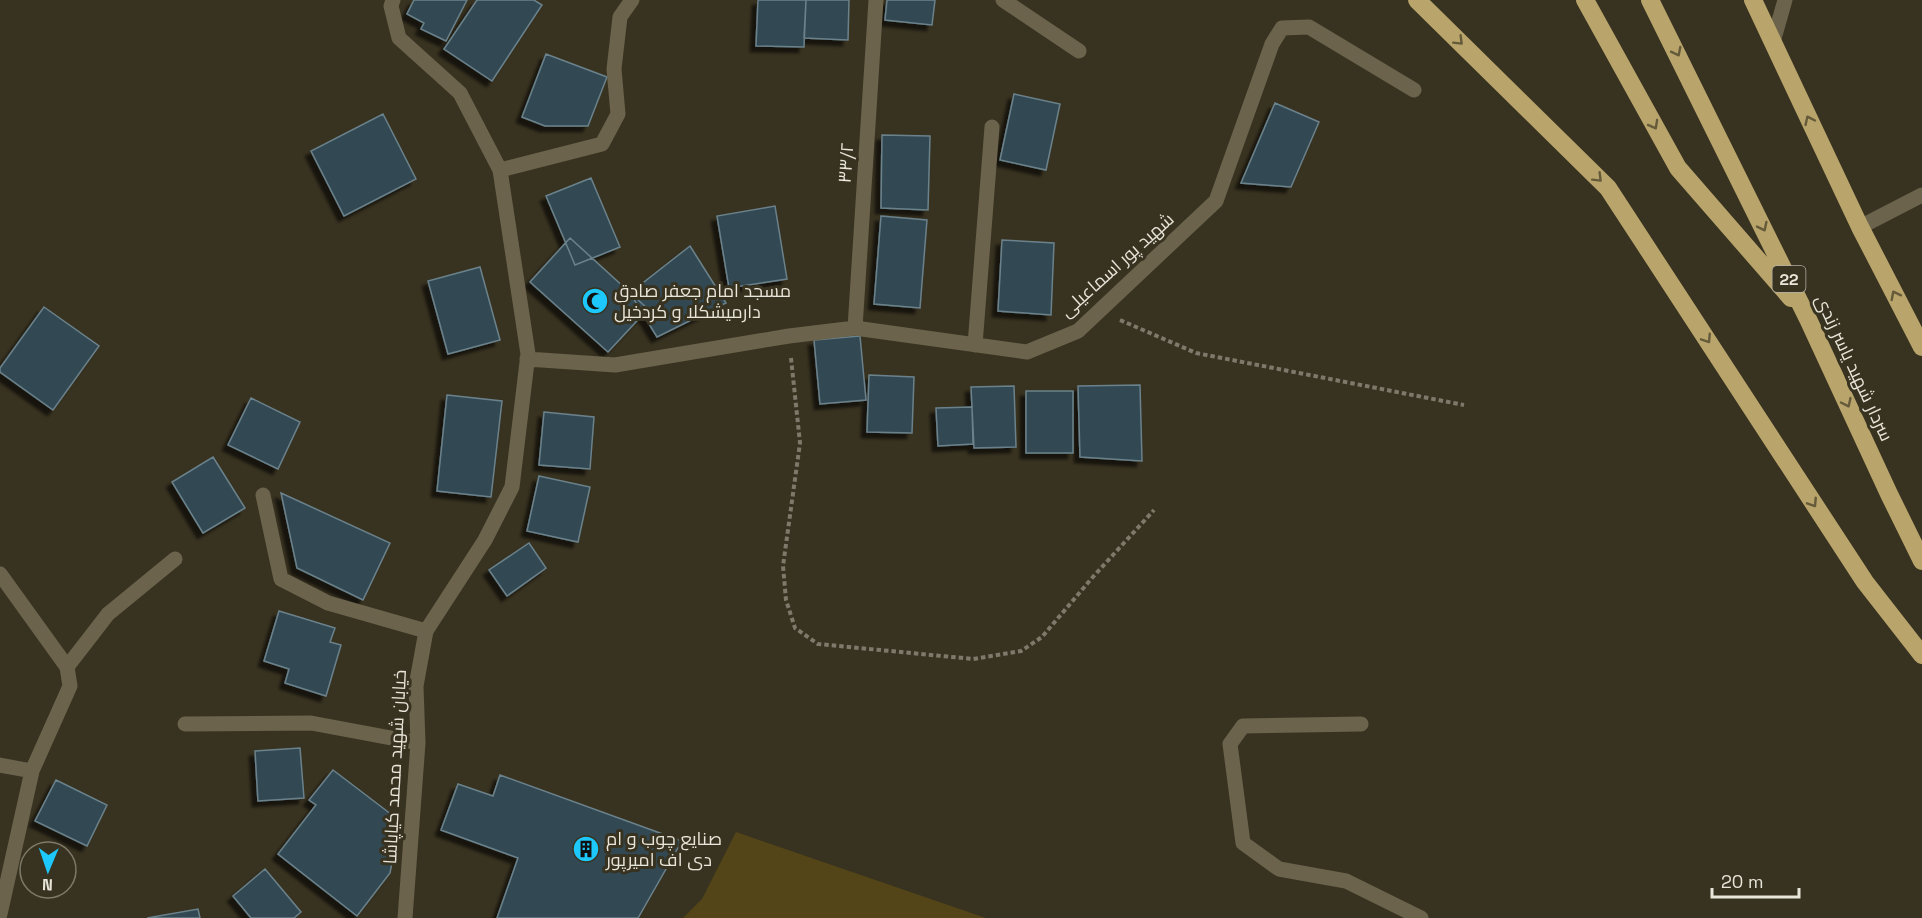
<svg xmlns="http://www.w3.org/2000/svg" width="1922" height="918" font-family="'Space Grotesk',Cairo,sans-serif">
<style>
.green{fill:#534518}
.building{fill:#334952;stroke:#6b828c;stroke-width:1.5;filter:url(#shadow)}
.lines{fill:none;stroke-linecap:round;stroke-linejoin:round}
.path{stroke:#7e796a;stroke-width:4;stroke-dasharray:4.5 3;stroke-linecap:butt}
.minor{stroke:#6b634c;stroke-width:15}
.highway{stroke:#b9a56b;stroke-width:18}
.oneway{stroke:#655a3a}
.labels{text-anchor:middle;stroke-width:6;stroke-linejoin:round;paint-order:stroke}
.shield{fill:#383220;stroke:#b3afa2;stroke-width:1.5}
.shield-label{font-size:16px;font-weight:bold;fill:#e8e5d9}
.street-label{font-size:18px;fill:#e8e5d9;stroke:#383220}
.poi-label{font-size:18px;fill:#e8e5d9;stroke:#383220;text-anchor:start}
</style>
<defs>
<filter id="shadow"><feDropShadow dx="-5.5" dy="5.5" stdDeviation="1.5" flood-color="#0009"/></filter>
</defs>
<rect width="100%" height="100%" fill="#383220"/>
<!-- green -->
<path class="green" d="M736,832L986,918H683L702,899Z"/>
<!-- building -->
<path class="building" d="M414,0H467L446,41L421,29L424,23L407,14Z
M477,0H534L542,5L492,81L444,49Z
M758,0H806L804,47L756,46Z
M806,0H849L848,40L804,38Z
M887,0H935L932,25L885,20Z
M546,54L607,77L588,126H545L522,117Z
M1014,94L1060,104L1046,170L1000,160Z
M1275,103L1319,122L1291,187L1241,183Z
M383,114L416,179L344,216L311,151Z
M882,135L930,136L928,210L881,208Z
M591,178L620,247L575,265L546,196Z
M775,206L787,279L729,288L717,216Z
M881,216L927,220L920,308L874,304Z
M570,238L648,309L608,352L530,282Z
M1002,240L1054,243L1051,315L998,311Z
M690,246L726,303L657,337L630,293Z
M480,267L500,340L448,354L428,281Z
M44,307L99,346L53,410L0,372V368Z
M860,336L866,400L820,404L814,340Z
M869,375L914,377L912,433L867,432Z
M1140,385L1142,461L1080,457L1078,386Z
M1014,386L1016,447L974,448L971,387Z
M1026,391H1073V453H1026Z
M447,395L502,401L491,497L437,491Z
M251,398L300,422L278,469L228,445Z
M972,407L973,444L938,446L936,408Z
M544,412L594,417L590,469L539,465Z
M213,457L245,508L203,533L172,482Z
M539,476L590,487L578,542L527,531Z
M281,493L390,543L363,600L297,568Z
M529,543L546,568L507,596L489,570Z
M279,611L335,628L330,642L341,645L326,696L285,683L289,669L264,661Z
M300,748L304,798L258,801L255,751Z
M333,770L400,821L390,873L357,916L278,854L316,805L309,800Z
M500,775L682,841L638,918H497L518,858L441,830L458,784L493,796Z
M56,780L107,805L87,846L35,821Z
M265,869L301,912L294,918H251L233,896Z
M198,909L200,918H147Z"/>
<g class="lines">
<!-- path -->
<path class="path" d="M1120,320L1196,353L1464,405
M791,358L800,443L783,566L786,600L795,628L818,644L973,659L1021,651L1042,637L1092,578L1154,510"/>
<!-- minor -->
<path class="minor" d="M393,0L391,6L399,38L460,93L500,170L528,354L512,487L485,540L426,631L416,686L418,743L405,918
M1003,0L1079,51
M1773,42L1785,0
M500,170L602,144L618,114L614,69L620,17L632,0
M1860,227L1922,195
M855,328L876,0
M975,345L992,127
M527,359L615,365L789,336L855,328L1027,352L1078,331L1216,201L1272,44L1282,28L1309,27L1414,90
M263,495L281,579L328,603L426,631
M0,574L67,667L70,686L32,771L0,914
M67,667L108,614L175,559
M185,724L311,723L418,743
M1361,724L1243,726L1230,744L1243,843L1279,869L1346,881L1421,918
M0,765L32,771"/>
<!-- highway -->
<path class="highway" d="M1417,0L1608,188L1865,582L1922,655
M1585,0L1678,168L1791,298
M1650,0L1808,319L1889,494L1922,561
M1753,0L1860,227L1922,347"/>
</g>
<!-- one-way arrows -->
<defs><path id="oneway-chevron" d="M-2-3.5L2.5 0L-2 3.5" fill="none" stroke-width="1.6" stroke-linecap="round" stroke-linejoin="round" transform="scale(1.5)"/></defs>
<g class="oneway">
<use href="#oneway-chevron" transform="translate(1459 41) rotate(45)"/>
<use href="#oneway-chevron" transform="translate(1677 52) rotate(63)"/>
<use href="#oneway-chevron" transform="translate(1809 120) rotate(-115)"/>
<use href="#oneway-chevron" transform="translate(1654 125) rotate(61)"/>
<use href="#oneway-chevron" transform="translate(1598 178) rotate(45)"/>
<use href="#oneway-chevron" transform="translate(1763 227) rotate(64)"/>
<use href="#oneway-chevron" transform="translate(1895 295) rotate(-117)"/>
<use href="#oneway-chevron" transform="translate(1707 339) rotate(57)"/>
<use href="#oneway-chevron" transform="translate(1847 403) rotate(65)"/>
<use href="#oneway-chevron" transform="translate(1813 503) rotate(57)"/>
</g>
<!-- icons -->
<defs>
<symbol id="mosque-disc" viewBox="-11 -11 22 22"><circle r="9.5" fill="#1dc9fc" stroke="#383220"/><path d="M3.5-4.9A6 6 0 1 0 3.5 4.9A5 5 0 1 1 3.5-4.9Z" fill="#111"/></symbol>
<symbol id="building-disc" viewBox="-11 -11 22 22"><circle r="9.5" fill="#1dc9fc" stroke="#383220"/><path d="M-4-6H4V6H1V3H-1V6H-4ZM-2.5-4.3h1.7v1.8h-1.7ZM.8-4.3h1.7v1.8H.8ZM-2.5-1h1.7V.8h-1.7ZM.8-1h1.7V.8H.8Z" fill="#111"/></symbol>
</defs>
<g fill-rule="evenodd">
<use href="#mosque-disc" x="580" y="286" width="30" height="30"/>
<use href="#building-disc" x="571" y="834" width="30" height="30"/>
</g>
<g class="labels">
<!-- shield labels -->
<rect class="shield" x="1772.5" y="266" width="33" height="26" rx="4.5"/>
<g class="shield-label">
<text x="1789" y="285">22</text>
</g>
<!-- street labels -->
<g class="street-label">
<text transform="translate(846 163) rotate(-86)" y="6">۳۳/۲</text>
<text transform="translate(1117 265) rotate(-42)" y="6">شهید پور اسماعیلی</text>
<text transform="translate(1854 368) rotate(65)" y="6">سردار شهید یاسر زندی</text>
<text transform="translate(395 767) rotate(-87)" y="6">خیابان شهید محمد کیاپاشا</text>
</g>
<!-- poi labels -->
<g class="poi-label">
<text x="614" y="297">مسجد امام جعفر صادق<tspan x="614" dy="21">دارمیشکلا و کردخیل</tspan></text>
<text x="606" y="845">صنایع چوب و ام<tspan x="606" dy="21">دی اف امیرپور</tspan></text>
</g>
</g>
<!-- north arrow -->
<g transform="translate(48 870) rotate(182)"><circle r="28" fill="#383220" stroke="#7e7a6a" stroke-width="1.5"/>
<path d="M0-4.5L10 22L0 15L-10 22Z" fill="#1dc9fc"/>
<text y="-9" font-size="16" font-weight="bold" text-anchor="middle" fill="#e8e5d9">N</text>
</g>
<!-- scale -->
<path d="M1712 888v9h87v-9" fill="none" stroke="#e8e5d9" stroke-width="3"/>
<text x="1721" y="888" font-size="18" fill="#e8e5d9" stroke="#383220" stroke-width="4.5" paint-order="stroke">20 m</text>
</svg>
